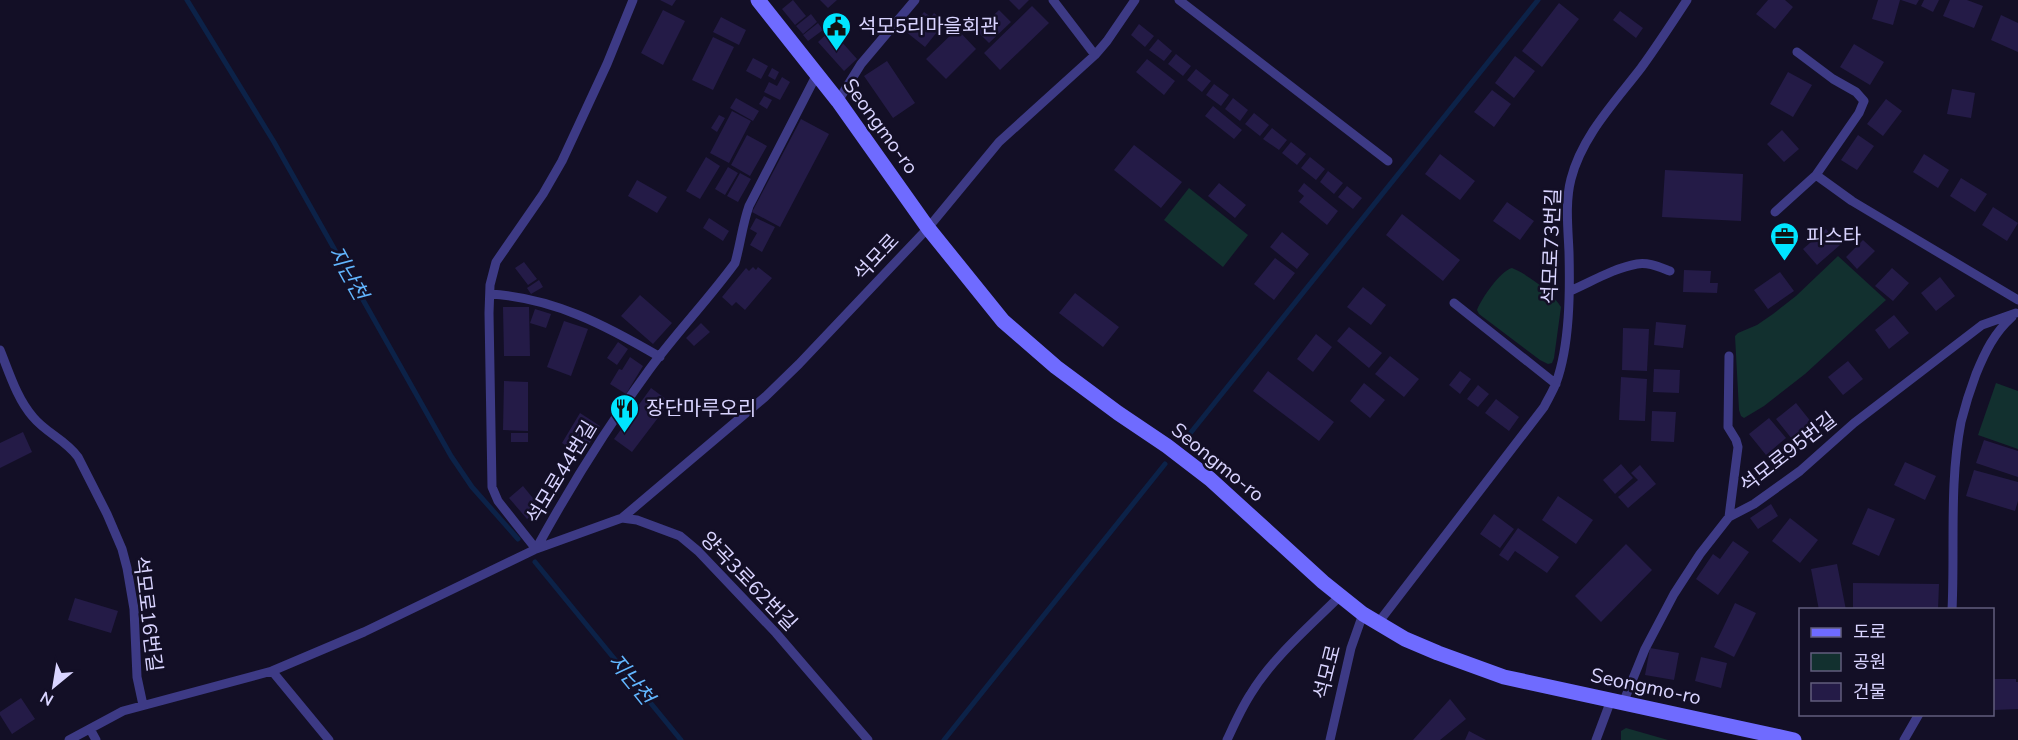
<svg xmlns="http://www.w3.org/2000/svg" width="2018" height="740" font-family="'Nunito Sans','Noto Sans KR',sans-serif">
<style>
.green{fill:#12302f}
.lines{fill:none;stroke-linecap:round;stroke-linejoin:round}
.stream{stroke:#0c2248;stroke-width:5}
.building{fill:#241b47}
.lane{stroke:#3d3a85;stroke-width:9}
.secondary{stroke:#6f6bff;stroke-width:15}
.labels{text-anchor:middle;stroke-width:5;stroke-linejoin:round;paint-order:stroke}
.poi-label{font-size:20px;fill:#d9d4ff;stroke:#130f26;text-anchor:start}
.street-label{font-size:20px;fill:#d9d4ff;stroke:#130f26}
.water-label{font-size:21px;font-style:italic;fill:#62b6ff;stroke:#130f26}
</style>
<rect width="100%" height="100%" fill="#130f26"/>
<!-- green -->
<path class="green" d="M1189,188L1248,235L1223,267L1164,220Z
M1838,256L1886,300L1805,374L1764,406L1744,418L1741,416L1739,410L1735,336L1738,333L1757,325L1773,314L1796,296Z
M1512,268C1527,274 1553,293 1561,307L1554,358L1552,363L1548,364L1540,360L1479,314L1477,310C1482,298 1500,271 1512,268Z
M1996,383L2018,391V449L1978,435Z
M1626,728L1668,740H1621V731Z"/>
<g class="lines">
<!-- stream -->
<path class="stream" d="M187,0L274,142L451,456L472,487L518,539
M1184,441L1538,0
M535,562L681,740
M944,740L1165,464"/>
</g>
<!-- building -->
<path class="building" d="M660,0H676L672,6Z
M793,0L806,16L795,25L782,9Z
M820,0H837L828,8Z
M1009,0H1029L1019,10Z
M1768,0H1785L1793,7L1775,29L1756,14Z
M1878,0H1900L1893,25L1872,19Z
M1901,0H1919L1916,5Z
M1924,0H1939L1933,12L1921,6Z
M1950,0H1967L1983,6L1974,28L1943,16Z
M1559,3L1579,19L1542,67L1522,51Z
M1032,6L1049,23L1000,70L984,53Z
M663,10L685,21L663,65L641,53Z
M999,10L1011,22L989,43L977,31Z
M1620,11L1643,28L1636,38L1613,20Z
M924,12L931,17L934,13L945,22L925,47L905,31L912,21L915,23Z
M811,14L817,22L803,34L796,26Z
M2001,15L2018,23V52L1991,40Z
M721,17L746,30L739,45L713,32Z
M818,23L823,30L808,41L803,35Z
M1139,24L1154,36L1145,47L1131,35Z
M957,29L976,49L946,79L926,59Z
M831,30L857,59L844,71L818,42Z
M713,37L734,47L713,90L692,80Z
M1158,39L1172,51L1164,61L1149,50Z
M1854,44L1884,62L1870,85L1840,67Z
M1176,54L1191,66L1183,76L1168,64Z
M1515,56L1535,71L1514,98L1495,83Z
M753,58L768,66L761,79L746,71Z
M1147,59L1175,81L1164,95L1136,72Z
M887,61L915,103L893,118L864,76Z
M772,68L779,72L775,80L768,76Z
M1196,69L1211,81L1202,92L1187,80Z
M1788,72L1812,85L1793,117L1770,104Z
M782,77L790,82L780,100L764,92L769,82L777,86Z
M1214,84L1229,95L1221,106L1206,95Z
M1952,89L1975,93L1971,118L1947,114Z
M1492,90L1511,104L1494,127L1474,112Z
M764,96L772,100L767,109L759,104Z
M736,98L759,111L753,121L730,108Z
M1233,98L1248,110L1240,121L1225,109Z
M1886,99L1902,111L1883,136L1867,124Z
M1213,106L1242,130L1234,139L1205,116Z
M732,111L751,121L729,163L710,153Z
M1254,113L1269,125L1260,136L1245,124Z
M719,115L725,118L717,132L711,128Z
M801,119L829,134L780,227L752,212Z
M1272,128L1287,140L1279,150L1263,139Z
M1782,130L1799,149L1784,162L1767,144Z
M747,135L767,146L750,176L731,165Z
M1858,135L1874,146L1857,170L1841,160Z
M1291,142L1306,154L1297,165L1282,153Z
M1134,145L1182,182L1161,208L1114,170Z
M1440,154L1475,181L1460,200L1425,174Z
M1924,154L1949,170L1938,188L1913,172Z
M706,157L720,166L700,199L686,191Z
M1310,157L1325,169L1316,180L1301,168Z
M728,167L738,173L725,195L715,189Z
M1665,170L1743,174L1741,221L1662,217Z
M1328,171L1343,183L1334,194L1320,182Z
M740,173L751,179L738,202L727,196Z
M1961,178L1987,194L1975,212L1950,196Z
M637,180L667,197L657,213L628,196Z
M1219,183L1246,205L1235,218L1208,196Z
M1304,183L1338,211L1327,225L1299,202L1304,196L1298,191Z
M1347,186L1362,198L1353,209L1338,197Z
M1507,202L1534,221L1520,240L1493,221Z
M1993,207L2018,223L2007,241L1982,225Z
M1402,214L1460,260L1443,281L1386,235Z
M709,218L729,231L723,241L703,228Z
M756,218L775,227L762,252L750,245L757,233L750,229Z
M1826,229L1840,245L1817,265L1803,249Z
M1282,232L1309,254L1297,269L1270,247Z
M1863,240L1875,251L1857,269L1846,257Z
M1275,258L1295,273L1274,300L1254,284Z
M524,262L537,279L528,285L515,268Z
M753,267L756,270L758,267L772,278L745,310L736,302L732,306L722,297L746,268L749,271Z
M1892,268L1909,283L1893,301L1875,286Z
M1684,270L1711,271L1710,283H1718L1717,293L1683,292Z
M1780,272L1794,291L1768,309L1754,290Z
M1940,277L1955,296L1936,311L1921,293Z
M539,280L543,287L531,294L527,288Z
M1363,287L1386,305L1371,325L1347,307Z
M1075,293L1119,327L1103,347L1059,313Z
M640,295L672,323L653,344L621,316Z
M503,307H529L530,356H504Z
M535,309L551,314L546,328L530,323Z
M1894,315L1909,333L1889,349L1875,330Z
M564,321L588,329L571,376L547,367Z
M1656,322L1686,325L1683,348L1654,345Z
M701,323L710,332L694,346L686,338Z
M1349,327L1382,353L1369,368L1337,341Z
M1623,328L1649,329L1647,371L1622,370Z
M1316,334L1332,347L1313,372L1297,359Z
M618,342L628,349L617,365L607,358Z
M1390,356L1419,379L1404,397L1375,374Z
M630,357L643,366L626,394L610,384L619,369L622,370Z
M1848,361L1863,379L1843,395L1828,377Z
M1654,369L1680,370L1679,393L1653,392Z
M1268,371L1334,422L1319,441L1253,391Z
M1460,371L1471,379L1460,394L1449,385Z
M1621,377L1647,379L1645,421L1619,420Z
M504,381L528,382V431L503,430Z
M1364,383L1385,400L1370,418L1350,401Z
M1478,385L1489,394L1478,407L1467,399Z
M651,388L670,402L632,452L614,439Z
M1496,399L1519,417L1509,431L1485,413Z
M1796,403L1812,423L1792,439L1776,419Z
M1652,411L1676,412L1674,442L1651,441Z
M580,413L600,426L582,456L562,443Z
M1769,418L1786,438L1766,455L1749,434Z
M23,432L32,452L0,468V443Z
M511,433H528V442H511Z
M1984,440L2018,451V477L1976,463Z
M1905,462L1936,476L1925,500L1894,485Z
M1621,464L1633,478L1615,494L1603,480Z
M1640,465L1656,484L1628,508L1618,497L1638,480L1631,473Z
M1974,470L2018,482V501L2015,511L1966,496Z
M523,486L541,508L527,519L509,498Z
M1558,496L1593,520L1576,544L1542,520Z
M1771,504L1778,516L1758,529L1750,518Z
M1868,508L1895,519L1879,556L1852,544Z
M1494,514L1514,529L1500,548L1480,534Z
M1790,518L1818,540L1800,563L1772,541Z
M1518,528L1559,557L1547,573L1515,551L1508,561L1499,555Z
M1733,541L1749,552L1718,595L1696,579L1713,554L1720,559Z
M1626,544L1652,570L1601,622L1575,596Z
M1837,564L1846,610H1819L1811,569Z
M1853,583L1939,584L1938,610H1853Z
M75,598L118,611L111,633L68,620Z
M1735,603L1756,613L1734,657L1714,647Z
M1650,648L1679,653L1674,680L1645,675Z
M1701,657L1727,663L1721,688L1695,681Z
M1993,679H2016V682H2018V709L1994,710Z
M21,698L35,719L12,734L0,715V712Z
M1450,699L1466,719L1440,740H1413Z
M1469,731L1486,740H1465Z"/>
<g class="lines">
<!-- lane -->
<path class="lane" d="M1053,0L1095,55
M1179,0L1388,161
M1797,52L1833,79L1856,92L1864,101L1859,113L1816,175
M838,101L861,64L915,0
M1775,212L1816,175L1852,201L2018,300
M1570,291C1591,282 1614,268 1637,264C1648,262 1659,267 1670,271
M490,294C554,298 605,325 660,357
M1454,303L1556,384
M0,350C9,372 17,399 33,417C46,433 66,440 78,457L107,514L122,549L127,568L134,609L137,677L143,705
M1729,356L1728,427L1736,440L1738,447L1729,517
M622,518L765,397L799,364L928,228L999,142L1095,55L1107,41L1135,0
M536,549L498,501L492,487L489,313L490,285L496,262L543,194L562,161L607,64L633,0
M536,549C570,487 607,427 649,370C676,333 708,300 735,263C741,242 742,226 749,206L817,74
M1952,610C1955,547 1949,484 1961,422C1965,406 1970,390 1976,374C1985,352 1994,333 2012,317
M1378,623L1544,407C1548,399 1553,391 1556,383C1570,345 1570,291 1569,252C1568,228 1565,202 1571,179C1582,136 1615,102 1641,68C1657,46 1672,23 1687,0
M272,671L329,740
M1623,703L1645,649L1674,594L1700,554L1729,517L1754,504L1800,471L1854,423L1982,325L2016,313
M90,729L96,740
M69,740L123,711L272,671L364,632L536,549L622,518L637,520L680,536L698,551L776,633L868,740
M1227,740C1234,725 1241,709 1250,695C1273,657 1309,627 1340,596
M1330,740L1351,648L1363,614
M1596,740L1611,700
M1904,740L1919,714"/>
<!-- secondary -->
<path class="secondary" d="M758,0L838,101L928,228L1003,321L1056,367L1118,413L1167,446L1210,479L1323,582L1363,614L1405,639L1438,653L1504,677L1794,740"/>
</g>
<!-- icons -->
<defs>
<symbol id="civic-pin" viewBox="-11 -11 22 30"><path d="M0 17L-7.5 6A9.5 9.5 0 1 1 7.5 6Z" fill="#00e5ff" stroke="#130f26"/><path d="M-.6-6.5H3V-4.5H.6V-3L4-1V1h2V6H-6V1h2V-1L-.6-3ZM-1.2 2.5V6h2.4V2.5Z" fill="#111"/></symbol>
<symbol id="office-pin" viewBox="-11 -11 22 30"><path d="M0 17L-7.5 6A9.5 9.5 0 1 1 7.5 6Z" fill="#00e5ff" stroke="#130f26"/><path d="M-6-3h4V-5.5h4V-3h4V5H-6ZM-1-4.5V-3h2v-1.5ZM-6 0V1H6V0Z" fill="#111"/></symbol>
<symbol id="restaurant-pin" viewBox="-11 -11 22 30"><path d="M0 17L-7.5 6A9.5 9.5 0 1 1 7.5 6Z" fill="#00e5ff" stroke="#130f26"/><path d="M-5-6h1v4h1v-4h1v4h1v-4h1v5L-1.5 .5V6h-2V.5L-5-1ZM5-6V6H3V1.5H1.5Q1.5-4 5-6Z" fill="#111"/></symbol>
</defs>
<g fill-rule="evenodd">
<use href="#civic-pin" x="820" y="10" width="33" height="45"/>
<use href="#office-pin" x="1768" y="220" width="33" height="45"/>
<use href="#restaurant-pin" x="608" y="392" width="33" height="45"/>
</g>
<g class="labels">
<!-- poi labels -->
<g class="poi-label">
<text x="858" y="33">석모5리마을회관</text>
<text x="1806" y="243">피스타</text>
<text x="646" y="415">장단마루오리</text>
</g>
<!-- street labels -->
<g class="street-label">
<text transform="translate(881 126) rotate(54)" y="7">Seongmo-ro</text>
<text transform="translate(1551 246) rotate(-88)" y="7">석모로73번길</text>
<text transform="translate(876 257) rotate(-47)" y="7">석모로</text>
<text transform="translate(1788 452) rotate(-38)" y="7">석모로95번길</text>
<text transform="translate(1218 462) rotate(39)" y="7">Seongmo-ro</text>
<text transform="translate(561 472) rotate(-59)" y="7">석모로44번길</text>
<text transform="translate(749 581) rotate(46)" y="7">양곡3로62번길</text>
<text transform="translate(148 614) rotate(83)" y="7">석모로16번길</text>
<text transform="translate(1327 672) rotate(-76)" y="7">석모로</text>
<text transform="translate(1646 686) rotate(12)" y="7">Seongmo-ro</text>
</g>
<!-- water labels -->
<g class="water-label">
<text transform="translate(348 273) rotate(61)" y="7">지난천</text>
<text transform="translate(631 679) rotate(51)" y="7">지난천</text>
</g>
</g>
<!-- legend -->
<rect x="1799" y="608" width="195" height="108" fill="#130f26" stroke="#625e7d" stroke-width="1.5"/>
<rect x="1811" y="628" width="30" height="9" fill="#6f6bff" stroke="#625e7d" stroke-width="1.5"/>
<text x="1853" y="638" font-size="18" fill="#d9d4ff">도로</text>
<rect x="1811" y="653" width="30" height="18" fill="#12302f" stroke="#625e7d" stroke-width="1.5"/>
<text x="1853" y="668" font-size="18" fill="#d9d4ff">공원</text>
<rect x="1811" y="683" width="30" height="18" fill="#241b47" stroke="#625e7d" stroke-width="1.5"/>
<text x="1853" y="698" font-size="18" fill="#d9d4ff">건물</text>
<!-- north arrow -->
<g transform="translate(54 686) rotate(210)" stroke="#130f26" stroke-width="4.5" paint-order="stroke">
<path d="M0-4.5L10 22L0 15L-10 22Z" fill="#d9d4ff"/>
<text y="-9" font-size="16" font-weight="bold" text-anchor="middle" fill="#d9d4ff">N</text>
</g>
</svg>
